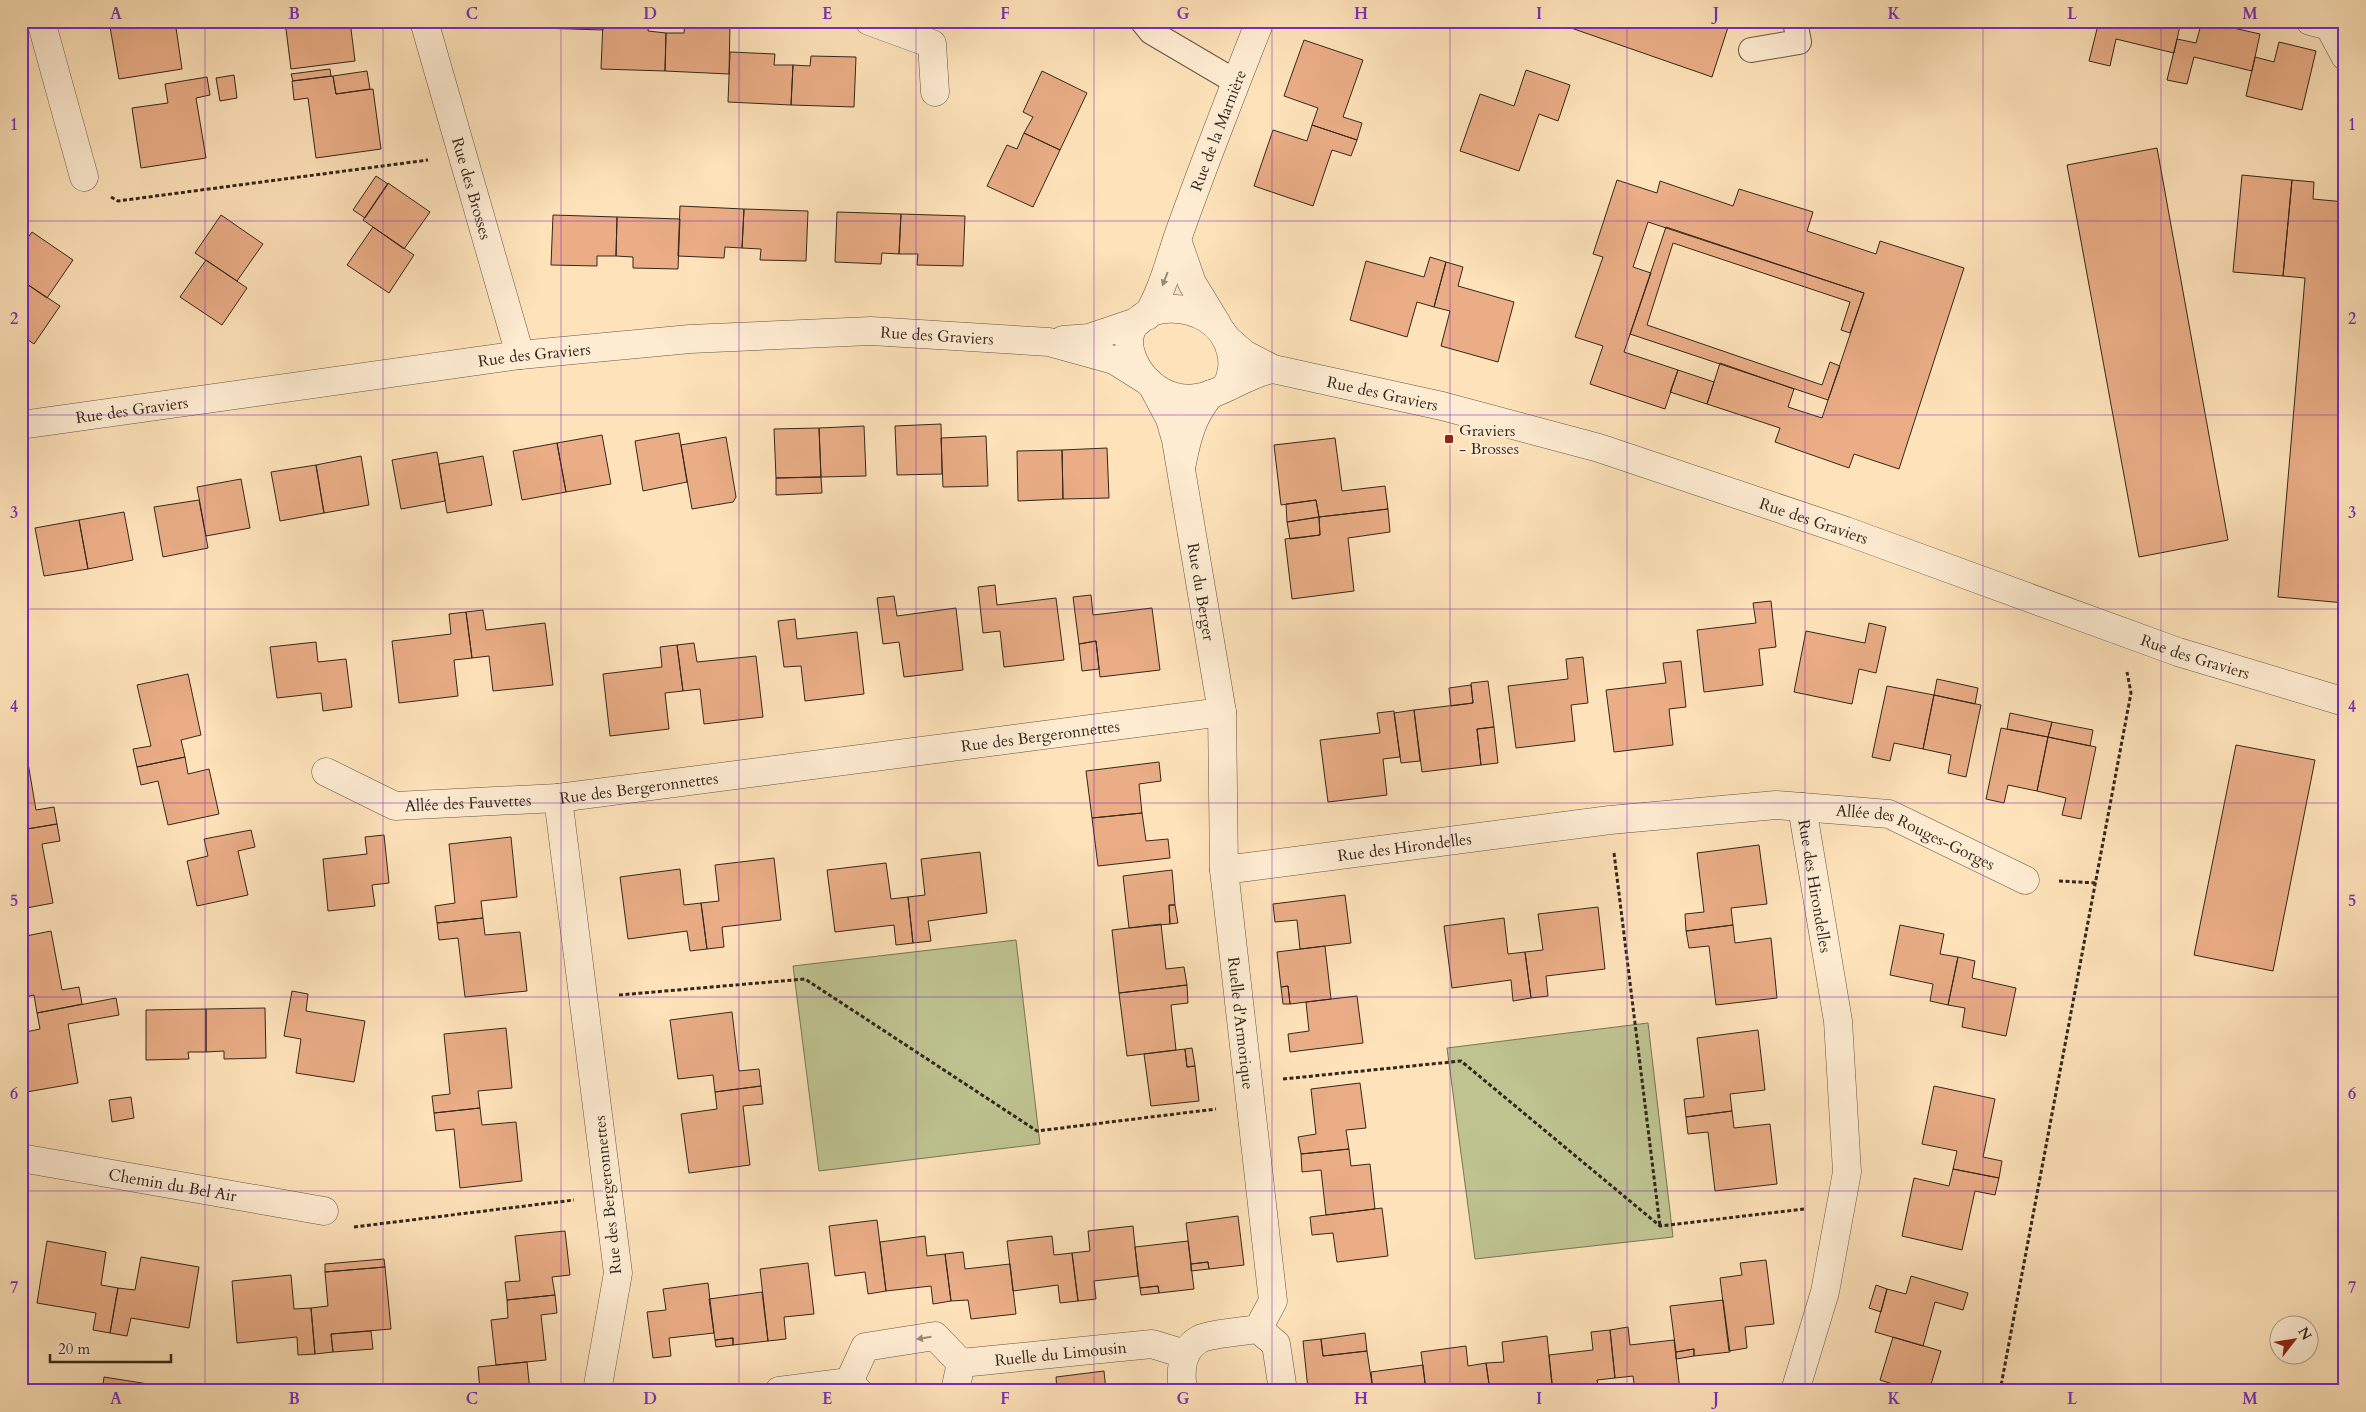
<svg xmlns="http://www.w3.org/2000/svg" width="2366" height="1412" font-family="Cardo,serif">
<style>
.green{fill:#bec390;stroke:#787557}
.building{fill:#eaad86;stroke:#33271e}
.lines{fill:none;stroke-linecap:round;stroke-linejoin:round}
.lane-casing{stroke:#665645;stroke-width:26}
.street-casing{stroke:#665645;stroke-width:29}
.path{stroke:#33271e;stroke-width:3;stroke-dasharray:4 2.5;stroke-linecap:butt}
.lane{stroke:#feecd2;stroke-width:24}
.street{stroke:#feecd2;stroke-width:28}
.oneway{fill:#988a78}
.grid{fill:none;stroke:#7b2cbf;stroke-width:1;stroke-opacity:0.55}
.poi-dot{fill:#8f2418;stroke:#feecd2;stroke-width:2}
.labels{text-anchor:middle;stroke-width:4.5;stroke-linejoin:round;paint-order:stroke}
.street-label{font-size:16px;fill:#33271e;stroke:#feecd2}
.poi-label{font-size:16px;fill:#33271e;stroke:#feecd2;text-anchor:start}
.neatline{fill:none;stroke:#7b2cbf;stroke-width:2}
.grid-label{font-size:16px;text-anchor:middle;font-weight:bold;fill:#7b2cbf}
</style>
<rect width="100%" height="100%" fill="#fee2b9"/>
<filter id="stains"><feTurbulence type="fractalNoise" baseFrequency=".004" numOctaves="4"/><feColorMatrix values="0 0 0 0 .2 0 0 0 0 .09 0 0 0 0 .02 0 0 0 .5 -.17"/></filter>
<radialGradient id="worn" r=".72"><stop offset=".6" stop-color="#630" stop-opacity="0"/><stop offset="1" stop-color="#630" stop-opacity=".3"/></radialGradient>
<!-- green -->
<path class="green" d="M1016,940L1040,1144L819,1171L793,966Z
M1648,1023L1673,1237L1475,1259L1447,1048Z"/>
<!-- building -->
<path class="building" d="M109,21H175L182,69L119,79Z
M285,21H350L355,61L291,69Z
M476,21H540V28L476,25Z
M540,21H603V30L540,28Z
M603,21H649L648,31L666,33L665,71L601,69Z
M1551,21H1730L1712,77Z
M2099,21L2119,25L2120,21H2181L2174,53L2116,39L2110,66L2089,61Z
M2202,21L2260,34L2252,71L2194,57L2187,84L2167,80L2177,39L2196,43Z
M685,22L730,23L729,74L665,71L666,33H684Z
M1304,40L1363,60L1343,117L1362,123L1357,140L1312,125L1318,108L1284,96Z
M2279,42L2316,51L2302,110L2246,96L2255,57L2274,62Z
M730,52L775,54L774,65H793L791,105L728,102Z
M811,56L856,57L854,107L791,105L793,65L810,66Z
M330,69L331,76L293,81L291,74Z
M1526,70L1570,85L1558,121L1539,114L1519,171L1460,151L1480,94L1514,106Z
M367,71L370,89L336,94L333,76Z
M1042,71L1087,93L1060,150L1024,133L1033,117L1023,112Z
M234,75L237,98L220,101L216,78Z
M333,76L336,94L373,89L381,149L316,158L308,98L294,100L292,81Z
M207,77L210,95L196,98L206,158L141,168L132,108L168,103L165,84Z
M1312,125L1357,140L1351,156L1332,150L1313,206L1254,186L1273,130L1307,141Z
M1024,133L1060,150L1033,207L987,186L1007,145L1017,149Z
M2157,148L2228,540L2139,557L2067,165Z
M2242,175L2292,180L2283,276L2233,272Z
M376,176L388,184L365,218L353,210Z
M1617,180L1657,193L1660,181L1733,206L1739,189L1813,212L1807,231L1876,254L1880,241L1964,268L1899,469L1854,454L1849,468L1775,442L1780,428L1707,404L1720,363L1794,389L1788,407L1822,418L1864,293L1648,222L1633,267L1651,273L1624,352L1678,370L1665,409L1590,384L1603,346L1575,337L1603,257L1593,254Z
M2292,180L2314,182L2313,199L2345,202V603L2278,597L2305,278L2283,276Z
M388,183L430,212L404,249L363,220Z
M680,206L744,209L742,248L725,247L724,258L678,256Z
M744,209L808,211L806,261L760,260L761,249L742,248Z
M837,212L901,214L899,254L882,253L881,264L835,262Z
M901,214L965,216L963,266L917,265L918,254H899Z
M221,215L263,244L237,281L195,253Z
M553,215L617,217L616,256H597V266L551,265Z
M617,217L680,219L678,269L633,268V257L616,256Z
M373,227L414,255L389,293L347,265Z
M1666,227L1864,293L1850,333L1841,330L1850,302L1673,243L1647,325L1822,385L1830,362L1840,366L1828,400L1630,334Z
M32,232L73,260L47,298L21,280V247Z
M1430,257L1446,262L1434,307L1417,302L1407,337L1350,320L1366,261L1424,277Z
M206,260L247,288L222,325L180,297Z
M1446,262L1463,267L1458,286L1514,302L1498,362L1441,346L1450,311L1434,307Z
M21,280L60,306L34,344L21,335Z
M1678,370L1714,382L1707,404L1670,392Z
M941,424L942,474L897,475L895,426Z
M864,426L866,476L821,477L819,428Z
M819,428L821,477L776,478L774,429Z
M679,433L687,482L643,491L635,441Z
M602,435L611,484L566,492L557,443Z
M986,436L988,486L943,487L941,438Z
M726,437L736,497L733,502L692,509L681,445Z
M1335,438L1342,491L1385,486L1388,509L1319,517L1316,500L1281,505L1274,445Z
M557,443L566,492L522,500L513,451Z
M1107,448L1109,498L1063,499L1062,450Z
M1062,450L1063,499L1018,501L1017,451Z
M437,452L445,501L401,509L392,460Z
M361,456L369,505L324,513L316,465Z
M483,456L492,505L447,513L439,464Z
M316,465L324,513L280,521L271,472Z
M821,477L822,493L776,495V478Z
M241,479L250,528L206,536L197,487Z
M199,500L208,548L163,557L154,507Z
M1316,500L1319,517L1287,522L1286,504Z
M1388,509L1390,532L1348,538L1354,591L1292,599L1285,539L1320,535L1319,517Z
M124,512L133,560L88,569L79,520Z
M1319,517L1320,535L1290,539L1287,522Z
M79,520L88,569L44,576L35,528Z
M995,585L997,605L1056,598L1064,660L1004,667L1000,631L983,633L978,587Z
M1091,595L1093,615L1152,608L1160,670L1100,677L1096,641L1079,644L1073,597Z
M894,596L897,616L956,608L963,670L904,677L899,642L883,644L877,598Z
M1771,601L1776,647L1759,649L1763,685L1704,692L1697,630L1756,623L1753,603Z
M483,610L486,630L545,623L553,685L493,691L489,656L472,658L466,612Z
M466,612L472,658L454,660L458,696L399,703L392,641L451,634L449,614Z
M795,619L797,639L857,632L864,694L805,701L801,666L784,667L778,621Z
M1869,623L1886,627L1876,673L1859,669L1852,704L1794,692L1806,631L1865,643Z
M1096,641L1099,669L1082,671L1079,644Z
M316,642L318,662L346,659L352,707L323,711L321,693L277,698L270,647Z
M694,643L697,662L756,656L763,717L704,724L700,689L683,691L677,645Z
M677,645L683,691L665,693L669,729L610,736L603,674L662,667L660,647Z
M1583,657L1588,703L1571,705L1575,741L1516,748L1508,686L1568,679L1566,659Z
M1681,661L1686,707L1669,709L1673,745L1614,752L1606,690L1666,683L1663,663Z
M188,674L201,735L181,740L185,757L137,767L133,749L151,746L137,685Z
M1937,679L1978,688L1975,704L1934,695Z
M1488,681L1494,727L1477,729L1481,765L1422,772L1414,710L1473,703L1471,683Z
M1471,685L1473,703L1451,706L1449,688Z
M1887,686L1934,695L1923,749L1894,743L1890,761L1872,757Z
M1934,695L1981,705L1966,777L1948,773L1951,755L1923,749Z
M1414,710L1420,761L1401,763L1394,713Z
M1394,711L1400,757L1383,759L1387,795L1328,802L1320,740L1380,733L1377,713Z
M2010,713L2052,722L2048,737L2007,729Z
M2052,722L2093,730L2090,746L2048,737Z
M1494,727L1498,763L1481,765L1477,729Z
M2001,728L2048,737L2037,791L2008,785L2004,803L1986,799Z
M2048,737L2096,747L2081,819L2062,815L2066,798L2037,791Z
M2236,745L2315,760L2273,971L2194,955Z
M26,751L36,810L54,807L57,824L21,830V752Z
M185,757L188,774L209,769L219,814L168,825L158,781L141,785L137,767Z
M1159,762L1161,781L1139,784L1142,813L1092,818L1086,771Z
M1142,813L1146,841L1168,839L1170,858L1098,866L1092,818Z
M57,824L60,841L42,844L53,903L21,909V830Z
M251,830L255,847L238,851L248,895L197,906L187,861L208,856L204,839Z
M384,835L389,883L372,885L375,906L328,911L323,859L367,854L365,837Z
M511,837L517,897L481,901L483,918L437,923L435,906L455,903L449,844Z
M1759,845L1767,904L1731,908L1733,925L1686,931L1685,914L1704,912L1697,853Z
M980,852L987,913L928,921L931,941L913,943L908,897L925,895L921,859Z
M774,858L781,920L722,927L724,947L707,949L701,903L719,901L715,865Z
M886,863L891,899L908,897L913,943L896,945L894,925L835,932L827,870Z
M680,869L684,905L701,903L707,949L690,951L687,931L628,939L620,877Z
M1172,870L1175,905H1169L1170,924L1129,928L1123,876Z
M1345,895L1351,943L1300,949L1297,920L1275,922L1273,904Z
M1169,905H1175L1178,923L1170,924Z
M1598,907L1605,969L1546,976L1548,996L1531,998L1525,952L1543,950L1538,914Z
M483,918L485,935L520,932L527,991L465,997L458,938L439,940L437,923Z
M1504,918L1508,954L1525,952L1531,998L1513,1001L1511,980L1452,988L1444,926Z
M1161,924L1166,969L1184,967L1187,985L1119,993L1112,930Z
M1733,925L1735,943L1771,938L1777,998L1716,1005L1709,946L1689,948L1686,931Z
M1900,925L1944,934L1940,954L1958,957L1948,1005L1930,1001L1933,984L1890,975Z
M51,931L62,990L79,987L82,1004L37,1013L34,995L21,998V937Z
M1325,946L1331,999L1290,1004L1288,986L1281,987L1277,952Z
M1958,957L1975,961L1972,978L2016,988L2006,1036L1962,1027L1965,1008L1948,1005Z
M1187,985L1188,1003L1171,1005L1176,1050L1127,1056L1119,993Z
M1288,986L1290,1004H1283L1281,987Z
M292,991L308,994L306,1011L365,1021L354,1082L296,1073L301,1039L284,1036Z
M1357,996L1363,1043L1290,1052L1288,1034L1309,1031L1306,1002Z
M116,998L119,1015L68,1024L78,1083L21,1093V1033L40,1029L37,1013Z
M265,1008L266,1058L224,1059V1051L206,1052V1009Z
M206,1009V1052H188L189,1059L146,1060V1010Z
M732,1012L739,1071L759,1069L761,1086L715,1092L713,1075L678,1079L670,1020Z
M506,1028L512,1088L478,1091L480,1108L434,1113L432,1096L450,1094L444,1034Z
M1758,1030L1765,1090L1730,1094L1732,1111L1686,1117L1684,1099L1704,1097L1697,1038Z
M1192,1048L1195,1066L1187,1067L1185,1049Z
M1185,1049L1187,1067L1195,1066L1199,1101L1151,1106L1144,1054Z
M1360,1083L1366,1128L1346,1130L1349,1149L1301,1154L1298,1137L1316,1134L1311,1089Z
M761,1086L763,1104L743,1106L750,1165L689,1173L681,1114L717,1109L715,1092Z
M1934,1086L1995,1099L1983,1157L2002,1161L1999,1178L1953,1169L1957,1151L1922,1144Z
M131,1097L134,1118L112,1122L109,1100Z
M480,1108L482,1125L516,1122L522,1181L460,1188L454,1129L436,1131L434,1113Z
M1732,1111L1734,1128L1770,1124L1777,1184L1715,1191L1708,1132L1688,1134L1686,1117Z
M1349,1149L1351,1166L1370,1164L1375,1209L1326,1215L1321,1170L1302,1172L1301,1154Z
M1953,1169L1999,1178L1995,1195L1975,1191L1962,1250L1902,1236L1914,1178L1949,1186Z
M1382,1208L1388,1256L1337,1262L1333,1233L1312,1235L1310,1217Z
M1238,1216L1244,1265L1209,1269L1208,1262L1191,1264L1186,1223Z
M877,1220L886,1291L868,1294L865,1272L835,1276L829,1226Z
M1133,1226L1138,1276L1094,1281L1096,1299L1078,1301L1072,1253L1090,1251L1088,1231Z
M565,1231L570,1275L552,1277L555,1295L507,1300L505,1282L520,1281L515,1236Z
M925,1236L927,1256L945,1254L951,1301L933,1304L931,1286L886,1291L880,1242Z
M1052,1236L1054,1255L1072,1253L1078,1301L1060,1303L1058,1285L1013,1291L1007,1241Z
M47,1241L106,1252L101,1285L118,1288L110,1333L93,1330L96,1313L37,1303Z
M1188,1241L1194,1289L1159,1293L1158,1286L1140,1288L1135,1247Z
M963,1252L965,1269L1010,1264L1016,1314L971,1319L968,1300L951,1301L945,1254Z
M141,1257L199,1267L189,1328L131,1318L127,1336L110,1333L118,1288L135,1290Z
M384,1259L385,1267L325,1272V1264Z
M1766,1260L1774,1324L1745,1327L1747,1348L1729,1351L1720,1278L1742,1275L1740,1263Z
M1208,1262L1209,1269L1191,1271V1264Z
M808,1263L814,1314L784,1317L786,1339L768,1341L760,1269Z
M385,1267L391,1329L331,1334L333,1352L315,1354L311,1308L328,1306L325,1272Z
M291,1275L294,1309L311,1308L315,1354L298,1355L297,1337L237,1343L232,1281Z
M1911,1276L1968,1293L1963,1310L1935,1302L1923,1346L1875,1332L1887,1289L1906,1294Z
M708,1283L714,1333L669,1338L671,1356L653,1358L647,1312L666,1310L663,1289Z
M1876,1285L1887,1289L1881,1312L1869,1308Z
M1158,1286L1159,1293L1141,1295L1140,1288Z
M762,1292L768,1341L733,1345V1338L715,1340L709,1299Z
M555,1295L557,1313L541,1315L546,1360L496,1365L491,1320L508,1318L507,1300Z
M1723,1300L1730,1352L1694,1356V1349L1676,1352L1670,1306Z
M1628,1327L1630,1345L1674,1340L1680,1390L1635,1391L1633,1376L1615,1378L1610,1330Z
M1610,1330L1615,1378L1597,1380L1599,1391H1553L1549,1355L1593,1350L1591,1332Z
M371,1331L373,1349L333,1352L331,1334Z
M1365,1333L1367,1351L1323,1356L1321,1339Z
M1547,1336L1552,1386L1515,1391H1490L1486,1363L1504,1362L1502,1342Z
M1893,1337L1941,1351L1929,1391H1898L1899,1386L1880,1380Z
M733,1338V1345L716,1347L715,1340Z
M1321,1339L1323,1356L1367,1351L1373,1391H1327V1386L1308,1389L1303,1341Z
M1466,1346L1468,1366L1486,1363L1490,1391H1426L1421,1352Z
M1694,1349V1356L1676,1359V1352Z
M527,1362L530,1391H480L478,1367Z
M1423,1365L1426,1391H1373L1371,1372Z
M1104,1371L1106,1391H1057L1056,1377Z
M104,1377L161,1386L160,1391H102Z"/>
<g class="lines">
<defs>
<path id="lane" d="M1142,21L1151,32L1236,82
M1751,50L1799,42L1795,21"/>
<g id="street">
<path d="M41,21L84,177"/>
<path id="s1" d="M424,21L520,355"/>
<path d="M869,21L932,44L935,92"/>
<path d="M2310,21L2329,26L2345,56"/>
<path d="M1177,240L1192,283L1217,324"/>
<path id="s2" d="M1147,316C1164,288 1170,258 1181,228C1206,158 1233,90 1260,21"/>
<path id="s3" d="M1226,338L1244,354L1273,369L1442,406L1599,448L1846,531L2178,652L2345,702"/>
<path d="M1063,340L1089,338L1139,321"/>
<path id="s4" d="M1153,387L1170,419L1176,440L1222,712L1224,870L1273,1301L1258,1329"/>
<path d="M1225,388C1232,378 1234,364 1231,352C1217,291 1114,297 1131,354C1137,373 1151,388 1169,395C1206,410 1238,375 1273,369"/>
<path id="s5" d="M21,425L520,355L690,339L871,331L1049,342L1114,360L1149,382"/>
<path d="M1182,463C1187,437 1193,414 1211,394"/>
<path id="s6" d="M326,772L395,806L558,798"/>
<path id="s7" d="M1802,807L1889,814L2025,880"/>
<path id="s8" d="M1224,870L1610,820L1776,805L1802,807L1838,1021L1847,1172L1825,1292L1795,1391"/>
<path id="s9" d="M21,1158L324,1211"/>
<path id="s10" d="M961,1363L1152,1344L1185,1354"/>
<path d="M849,1382L865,1347L935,1336L961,1363"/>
<path id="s11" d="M597,1391L618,1273L558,798L1222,712"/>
<path d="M779,1391L849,1382L858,1391"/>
<path d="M955,1391L961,1363"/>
<path d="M1183,1391C1180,1372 1181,1349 1200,1339C1209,1334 1246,1331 1258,1329L1276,1344L1283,1391"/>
</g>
</defs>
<!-- lane casing -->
<use href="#lane" class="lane-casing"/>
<!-- street casing -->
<use href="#street" class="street-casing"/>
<!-- path -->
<path class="path" d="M111,197L118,201L428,160
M1614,853L1660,1226
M2059,881L2096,883
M619,995L805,979L1037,1131L1216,1109
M1283,1079L1461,1061L1660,1226L1804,1209
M354,1227L574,1200
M2000,1391L2131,693L2127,672"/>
<!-- lane -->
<use href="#lane" class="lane"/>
<!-- street -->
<use href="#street" class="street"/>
</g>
<!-- one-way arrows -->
<defs><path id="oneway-solid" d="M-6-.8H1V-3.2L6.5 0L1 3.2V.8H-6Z" transform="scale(1.25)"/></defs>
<g class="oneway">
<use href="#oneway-solid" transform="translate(1165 279) rotate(111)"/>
<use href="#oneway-solid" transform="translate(924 1338) rotate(171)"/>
</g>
<!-- grid -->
<path class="grid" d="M205,21V1391M383,21V1391M561,21V1391M739,21V1391M916,21V1391M1094,21V1391M1272,21V1391M1450,21V1391M1627,21V1391M1805,21V1391M1983,21V1391M2161,21V1391M21,221H2345M21,415H2345M21,609H2345M21,803H2345M21,997H2345M21,1191H2345"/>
<!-- markers -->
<rect class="poi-dot" x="1444" y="434" width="10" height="10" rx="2.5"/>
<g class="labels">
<!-- street labels -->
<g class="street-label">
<text dy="6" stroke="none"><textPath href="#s2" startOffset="199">Rue de la Marnière</textPath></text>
<text dy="6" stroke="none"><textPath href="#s1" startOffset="174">Rue des Brosses</textPath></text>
<text dy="6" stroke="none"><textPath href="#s5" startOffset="922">Rue des Graviers</textPath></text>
<text dy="6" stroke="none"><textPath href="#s5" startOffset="518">Rue des Graviers</textPath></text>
<text dy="6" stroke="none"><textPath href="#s3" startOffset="169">Rue des Graviers</textPath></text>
<text dy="6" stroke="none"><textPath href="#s5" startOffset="112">Rue des Graviers</textPath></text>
<text dy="6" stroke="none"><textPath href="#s3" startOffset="619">Rue des Graviers</textPath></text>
<text dy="6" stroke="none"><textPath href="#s4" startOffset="212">Rue du Berger</textPath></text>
<text dy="6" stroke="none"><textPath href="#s3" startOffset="1024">Rue des Graviers</textPath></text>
<text dy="6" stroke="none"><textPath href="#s11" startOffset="1085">Rue des Bergeronnettes</textPath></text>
<text dy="6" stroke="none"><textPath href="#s11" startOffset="680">Rue des Bergeronnettes</textPath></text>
<text dy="6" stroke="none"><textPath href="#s6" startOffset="150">Allée des Fauvettes</textPath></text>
<text dy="6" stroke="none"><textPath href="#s7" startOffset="119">Allée des Rouges-Gorges</textPath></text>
<text dy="6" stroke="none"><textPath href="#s8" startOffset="182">Rue des Hirondelles</textPath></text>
<text dy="6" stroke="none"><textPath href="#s8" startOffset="662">Rue des Hirondelles</textPath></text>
<text dy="6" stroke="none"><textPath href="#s4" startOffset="646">Ruelle d'Armorique</textPath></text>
<text dy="6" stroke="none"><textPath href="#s9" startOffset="154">Chemin du Bel Air</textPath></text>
<text transform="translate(607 1195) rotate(-96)" y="6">Rue des Bergeronnettes</text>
<text dy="6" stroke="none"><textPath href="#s10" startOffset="100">Ruelle du Limousin</textPath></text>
</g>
<!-- poi labels -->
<g class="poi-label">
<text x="1459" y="436">Graviers<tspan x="1459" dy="18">- Brosses</tspan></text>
</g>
</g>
<!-- margin -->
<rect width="2366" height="1412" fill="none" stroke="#fee2b9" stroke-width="55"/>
<!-- north arrow -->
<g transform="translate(2294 1340) rotate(59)"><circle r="24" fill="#feecd2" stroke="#ad9d8a"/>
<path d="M0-4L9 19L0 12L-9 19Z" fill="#8f2418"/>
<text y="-8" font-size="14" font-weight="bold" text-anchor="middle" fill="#33271e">N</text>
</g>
<!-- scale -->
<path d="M50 1354v8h121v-8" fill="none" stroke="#33271e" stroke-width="2.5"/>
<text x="58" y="1354" font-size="15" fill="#33271e" stroke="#feecd2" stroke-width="4" paint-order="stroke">20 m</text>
<rect x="28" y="28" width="2310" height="1356" class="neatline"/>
<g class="grid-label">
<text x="116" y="19">A</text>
<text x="294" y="19">B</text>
<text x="472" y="19">C</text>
<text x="650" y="19">D</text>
<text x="827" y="19">E</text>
<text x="1005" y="19">F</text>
<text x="1183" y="19">G</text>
<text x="1361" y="19">H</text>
<text x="1539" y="19">I</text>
<text x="1716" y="19">J</text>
<text x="1894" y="19">K</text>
<text x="2072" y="19">L</text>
<text x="2250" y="19">M</text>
<text x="14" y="130">1</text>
<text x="2352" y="130">1</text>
<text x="14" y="324">2</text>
<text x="2352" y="324">2</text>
<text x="14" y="518">3</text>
<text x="2352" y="518">3</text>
<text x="14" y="712">4</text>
<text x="2352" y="712">4</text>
<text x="14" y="906">5</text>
<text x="2352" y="906">5</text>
<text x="14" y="1099">6</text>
<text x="2352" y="1099">6</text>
<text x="14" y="1293">7</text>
<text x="2352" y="1293">7</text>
<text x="116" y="1404">A</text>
<text x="294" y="1404">B</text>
<text x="472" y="1404">C</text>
<text x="650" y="1404">D</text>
<text x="827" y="1404">E</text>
<text x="1005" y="1404">F</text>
<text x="1183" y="1404">G</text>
<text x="1361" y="1404">H</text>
<text x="1539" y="1404">I</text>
<text x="1716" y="1404">J</text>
<text x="1894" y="1404">K</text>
<text x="2072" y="1404">L</text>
<text x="2250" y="1404">M</text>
</g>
<rect width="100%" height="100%" filter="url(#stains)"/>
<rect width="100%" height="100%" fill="url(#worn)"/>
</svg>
